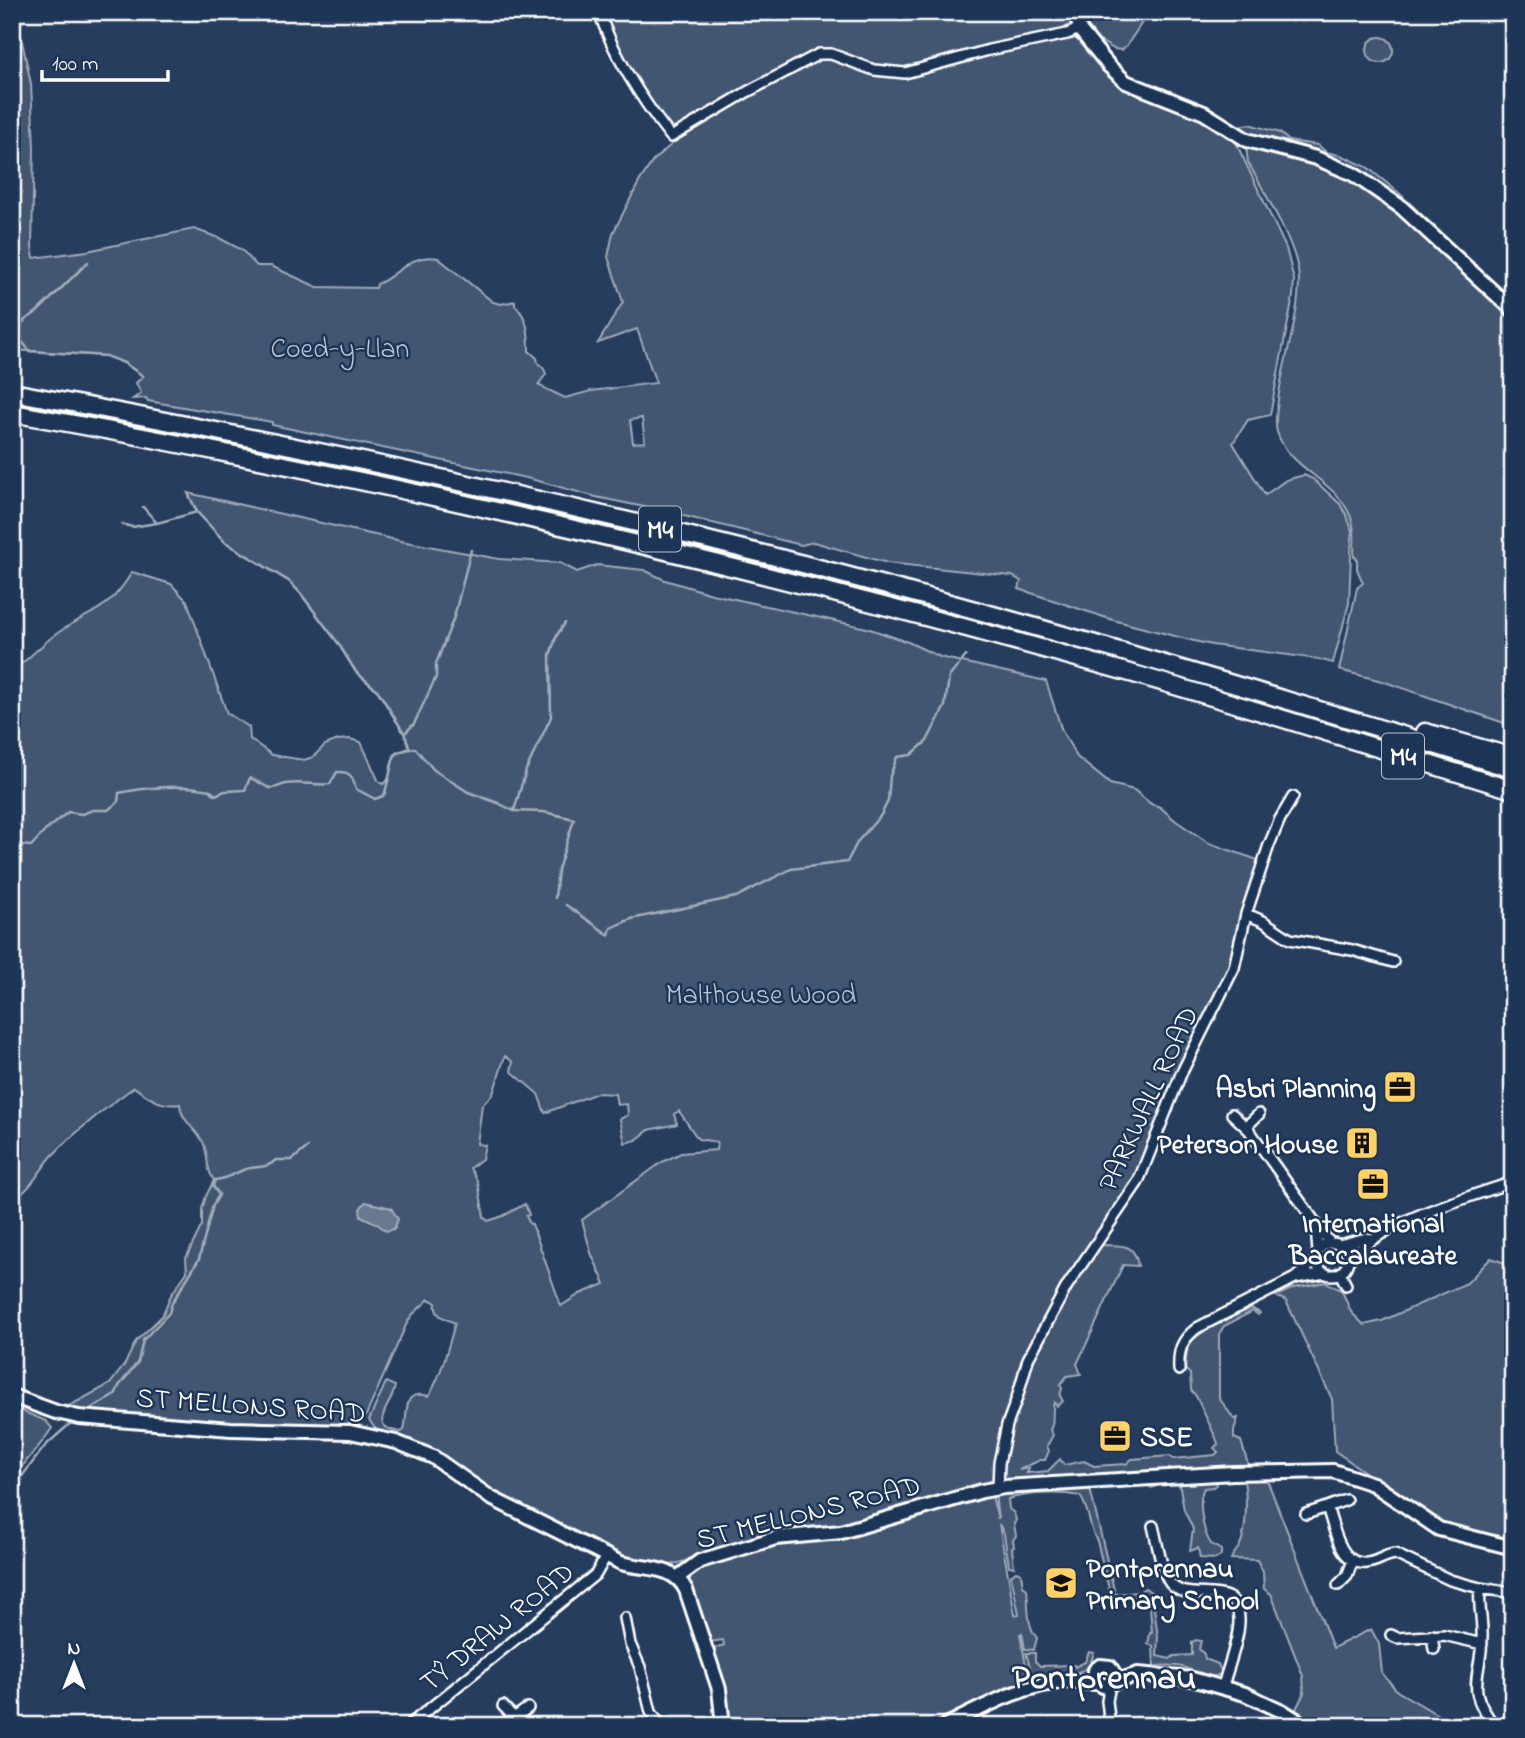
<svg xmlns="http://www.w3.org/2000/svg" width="1525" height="1738" font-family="'Indie Flower',sans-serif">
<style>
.green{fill:#425672;stroke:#a0aab8;stroke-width:2;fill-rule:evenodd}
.water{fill:#67788e;stroke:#a4aebb;stroke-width:2}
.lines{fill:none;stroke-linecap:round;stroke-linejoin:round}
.stream{stroke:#a4aebb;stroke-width:2.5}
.street-casing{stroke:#fff;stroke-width:14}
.secondary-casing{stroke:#fff;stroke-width:18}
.highway-casing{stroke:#fff;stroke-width:21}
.street{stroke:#1d3557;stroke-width:9}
.secondary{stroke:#1d3557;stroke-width:12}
.highway{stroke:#1d3557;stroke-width:16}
.labels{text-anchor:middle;stroke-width:5;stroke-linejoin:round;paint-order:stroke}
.shield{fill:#1d3557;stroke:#bbc2cd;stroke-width:2}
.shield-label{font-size:26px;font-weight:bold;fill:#fff}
.park-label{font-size:28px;fill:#bdc4ce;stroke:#1d3557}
.poi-label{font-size:28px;font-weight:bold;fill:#fff;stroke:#1d3557;text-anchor:end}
.street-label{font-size:28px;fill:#fff;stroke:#1d3557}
.district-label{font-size:35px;font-weight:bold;fill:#fff;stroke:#1d3557}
</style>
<rect width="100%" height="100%" fill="#263d5e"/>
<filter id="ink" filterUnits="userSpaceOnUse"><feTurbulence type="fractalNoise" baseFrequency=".0143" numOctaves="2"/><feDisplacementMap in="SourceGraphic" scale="14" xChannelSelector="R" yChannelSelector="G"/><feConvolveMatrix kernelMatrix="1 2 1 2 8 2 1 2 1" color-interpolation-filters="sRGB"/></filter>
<g filter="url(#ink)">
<!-- green -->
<path class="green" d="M12,12H16L31,84L34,148L32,247L34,258L87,251L194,229L219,238L242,250L257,266H271L317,287L376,288L377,284C398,276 409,253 438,258L493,302L501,304L515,301V305C528,318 529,333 529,351L537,358L538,363L544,369L546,374L538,385L565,398L591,391L656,383L637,329L598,343L623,302L608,257L613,233L639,182L653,161L673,143L719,111L818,59L838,60L867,71L888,76H911L992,52L1079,38L1116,78L1233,128L1249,124L1280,133L1289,141L1318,145L1326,152L1343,156L1367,167L1398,192L1468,258L1472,268L1513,310V726L1382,681L1339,670L1357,588L1363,583L1357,569V558L1354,557C1354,543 1356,529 1350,515C1335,480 1289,469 1277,432C1274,422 1277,411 1278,400C1283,360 1299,320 1299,279C1299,248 1263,191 1248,162L1246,147L1237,145L1286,248L1294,280L1293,296L1270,415L1248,420L1233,443L1265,495L1286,480L1304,475L1313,479L1340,504L1347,516L1352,531L1349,603L1333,663L1318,659L1212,645L1190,640L1113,620L1019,589L1021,581L1012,576L887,563L814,542L801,545L664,511L596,497L531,479L272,425V422L148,401L146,398L133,399L141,393L136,383L143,376L124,363L106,356L12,350ZM642,418L645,442L633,443L630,420Z
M602,12H1074V21L1060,31L910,69H883L827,50L677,129C649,121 614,39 602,12Z
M1078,12H1149L1127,45L1121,50L1114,49L1079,29Z
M1367 50a13 13 0 1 1 26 0a13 13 0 1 1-26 0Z
M188,493L401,541L499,559L560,563L577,572L597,565L644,570L665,580L712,594L867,628L908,642L940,657L1046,681L1062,731L1077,757L1110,784L1134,790L1151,804L1160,807L1176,821L1209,843L1261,861L1248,896L1232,965L1163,1104L1137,1176L1061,1290L1022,1362L1014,1397L1001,1434L1008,1436L1036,1354L1074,1282L1100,1245C1120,1246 1135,1241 1138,1266L1123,1265L1077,1364L1081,1374L1067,1376L1060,1385L1062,1388L1060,1396L1063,1401L1057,1406L1054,1402C1051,1414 1055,1422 1050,1430L1053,1435L1047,1446L1049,1451L1045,1460H1040L1019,1470L1029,1468L1027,1473L1048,1471L1060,1459L1064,1465L1084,1461L1094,1466L1126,1464L1132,1459L1170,1456L1173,1459L1215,1455L1218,1452L1214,1448L1218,1444L1216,1438L1196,1396L1191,1390L1190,1374L1185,1369C1187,1361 1185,1350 1191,1342C1202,1329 1236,1316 1251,1308L1260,1313L1258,1315L1253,1311L1224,1326L1219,1334V1398L1234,1419L1238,1418L1234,1430V1438L1241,1441L1250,1471H1232L1222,1476L1213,1475L1217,1484L1213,1487L1204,1488C1197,1500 1203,1533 1211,1544C1212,1545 1220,1549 1221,1550V1555L1216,1559L1200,1558L1198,1548L1190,1551L1193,1529L1184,1510L1179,1482L1161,1484L1152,1488L1142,1483L1136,1486L1127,1484L1093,1486L1090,1489L1115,1594L1139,1592L1145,1588L1152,1593L1158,1637L1157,1656L1170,1659L1174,1656L1192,1655V1642L1196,1640L1201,1641L1199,1649L1204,1654L1205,1659L1218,1664L1222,1673C1208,1682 1197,1671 1182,1667C1173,1664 1162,1666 1154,1666L1153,1646L1148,1644L1150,1633H1152L1149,1595L1116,1598L1111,1597L1097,1541C1088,1527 1090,1509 1080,1496C1058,1492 1030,1493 1008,1499L1009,1509L1014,1513L1016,1520L1014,1524L1016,1536L1013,1540L1014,1547L1012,1548L1014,1567L1009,1566L1004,1534L999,1524L1015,1615L1019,1614L1011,1575L1016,1571L1021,1573L1023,1586L1027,1589C1029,1606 1026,1625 1037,1638L1034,1650L1025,1649L1022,1633L1020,1634L1029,1681L1007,1687L927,1726H729L728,1716L725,1715L721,1683L713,1658L715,1648L724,1645L723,1640L710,1642L705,1637L685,1581L686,1575C701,1559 764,1543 787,1540C805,1538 823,1540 841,1536C888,1524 934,1508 981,1493L992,1496L998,1519L995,1494L1009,1485L1003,1480L997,1481L841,1530L789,1532L671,1565L637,1563L560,1525L558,1530L491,1498L433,1457L416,1449L382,1438L369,1420L386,1382L395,1386C393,1405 364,1427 401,1432L404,1430C409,1411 401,1389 429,1396C442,1373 448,1348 455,1323C444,1318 434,1316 436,1303L429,1299L412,1315L406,1325L365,1418L350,1432L231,1429L78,1418L59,1413L62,1407L71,1405L110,1384L125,1364L136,1341L162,1316L171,1295L187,1272L186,1258L202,1225V1209L206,1196L214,1180C205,1168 209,1155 203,1142C195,1128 181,1121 180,1104C161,1107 149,1098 134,1087C106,1108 77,1130 53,1155C39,1170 31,1191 12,1200V662L20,665C34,654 47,639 62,630C97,608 109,610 132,572L171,584L187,601L227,713L249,727L250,739L272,755L304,760L313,757L325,745L338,740L350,739L361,742L379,782L383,784L389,779C392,760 390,755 409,748L404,733L378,691L356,672L338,643L301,594L290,582L225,542L197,512ZM505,1056L513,1062L511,1071L538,1094L545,1113L597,1093L615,1094L617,1105L627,1104L628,1115L620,1119L625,1143L636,1140L649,1130L677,1124L674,1114L679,1111L698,1139L717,1142L716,1150L681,1153L662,1162L582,1220L591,1253L605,1284L580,1294L561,1306L532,1224H530L526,1216L529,1215L525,1204L503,1216L488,1221L484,1217L478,1182L470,1168L482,1159L485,1145L477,1144L482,1105L493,1094Z
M1491,1258L1513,1266V1543L1441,1525L1335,1451L1332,1399L1286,1301L1276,1296L1294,1288L1326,1282L1342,1291L1351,1312L1364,1325L1382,1321L1467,1283Z
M12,1407L46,1421L52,1428C40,1447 24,1462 12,1480Z
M1242,1475L1266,1477L1333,1648L1371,1629L1379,1644L1382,1673L1397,1691L1457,1726H1320L1295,1711L1304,1693L1303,1676L1271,1594L1264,1589L1263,1572L1257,1560L1231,1559C1233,1553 1238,1550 1240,1545C1247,1530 1248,1489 1242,1475Z
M1089,1652L1094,1653L1089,1667C1074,1676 1058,1674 1042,1682L1033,1678L1026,1653H1035V1661L1040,1666L1074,1665L1075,1667L1085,1662Z"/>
<!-- water -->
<path class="water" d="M365,1202L391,1208L398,1219L394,1229L386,1231L376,1223L361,1216L360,1209Z"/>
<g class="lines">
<!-- stream -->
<path class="stream" d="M13,331L30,351L106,356L124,363L143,376
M15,333L25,320L37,312L88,262
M143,507L157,523L197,512
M122,524L132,527L157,523
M406,732L414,724L436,677V664L454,617L471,550
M410,749L415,748L434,770L468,792L498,803L514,811L544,812L574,819L558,870L555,898
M514,811L526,770L551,717L550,655L557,635L565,623
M12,855L19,854L21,845L31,846L46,830L68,812L82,814L93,810H108L118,802L119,793C148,787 181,784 210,790L215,795L225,791L245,790L250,778C257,780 263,786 270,788C276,789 280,785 286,784C300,781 318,786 330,784L337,772C350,771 353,777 356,789L375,799L383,796L385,793L394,756L397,752L410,749L404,733L378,691L356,672L338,643L301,594L290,582L225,542L197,512L188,493
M566,905L609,935L611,928L631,919L736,897L791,869L847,862L858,841L881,815L888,801L890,776L897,757L911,755L927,741L945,706L949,677L966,656
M84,1413L115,1395L119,1386L138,1362L143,1340L169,1313L172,1303L199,1259L213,1205L219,1195L213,1186L215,1180C228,1178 231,1175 243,1170C255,1165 266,1170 276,1160H292L308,1147
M12,1499L16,1495L23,1475L45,1446L73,1421"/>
<defs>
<path id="street" d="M599,12C615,58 641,99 671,137L747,92L819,54H831L874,70L905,73L989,50L1067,34L1079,29
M1246,914L1263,921L1290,939L1352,950L1393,962
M1232,1114L1249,1130L1330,1243
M1249,1130L1248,1125L1259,1114
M1316,1227L1318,1252
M1316 1259a16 16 0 1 1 32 0a16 16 0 1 1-32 0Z
M1339,1245L1366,1238L1372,1239
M1348,1261C1381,1221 1464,1199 1513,1182
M1340,1273L1346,1285
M1295,1278L1316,1260
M1179,1370C1178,1351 1181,1340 1197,1328L1295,1278L1325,1273
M998,1488L999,1463L1007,1425L1017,1398L1028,1359L1067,1286L1138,1182L1181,1074L1234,968L1246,914L1269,845L1280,819L1293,797
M1327,1507L1346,1500
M1306,1514L1327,1507C1334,1526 1339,1566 1367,1563C1377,1562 1385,1555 1395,1554L1450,1580L1480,1588C1478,1605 1483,1621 1482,1638C1481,1679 1464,1688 1495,1726
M1153,1526C1157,1541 1161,1571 1170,1583C1187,1606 1237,1577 1239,1618C1240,1637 1228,1667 1223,1686
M1338,1585L1347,1576L1353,1560
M1480,1588L1508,1592
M625,1618L630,1644L640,1667L651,1712L658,1722L665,1726
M1391,1635L1397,1638L1444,1635L1482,1644
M1432,1635L1434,1649
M1110,1685L1107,1701L1110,1726
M503,1706L522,1726
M514,1718L528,1708
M408,1726L596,1574L606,1556"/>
<path id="secondary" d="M1078,12L1079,29L1109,66L1126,82L1204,113L1247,140L1316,158L1353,174L1401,207L1513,310
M12,1396L56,1412L79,1417L231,1429L350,1432L396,1442L433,1457L491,1498L621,1563C645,1570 673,1564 686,1590L719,1689L723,1726
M678,1577L700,1561L746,1547L776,1538L841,1532L982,1491L1004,1487L1233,1473L1333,1471L1373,1484L1439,1529L1513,1548
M1113,1682L1115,1675L1110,1667L1100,1666L1095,1670V1680L1103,1686L1138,1674L1192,1679L1245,1694L1282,1711L1306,1726
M945,1726C985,1706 1024,1684 1069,1681C1078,1681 1088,1683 1097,1683"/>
<path id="highway" d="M12,392C275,440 537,496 795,562C1037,624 1275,696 1513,769
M12,413C393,480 769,571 1141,676C1265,712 1389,752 1513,790
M1425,732L1513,757"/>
</defs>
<!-- street casing -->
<use href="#street" class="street-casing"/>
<!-- secondary casing -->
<use href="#secondary" class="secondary-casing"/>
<!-- highway casing -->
<use href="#highway" class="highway-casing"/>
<!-- street -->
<use href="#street" class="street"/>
<!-- secondary -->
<use href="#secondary" class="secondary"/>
<!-- highway -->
<use href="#highway" class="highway"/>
</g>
</g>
<!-- icons -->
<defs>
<symbol id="office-square" viewBox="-11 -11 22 22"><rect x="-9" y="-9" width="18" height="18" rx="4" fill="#ffd166" stroke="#1d3557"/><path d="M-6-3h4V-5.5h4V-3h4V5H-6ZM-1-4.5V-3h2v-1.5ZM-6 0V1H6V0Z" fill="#111"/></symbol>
<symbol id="building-square" viewBox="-11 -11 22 22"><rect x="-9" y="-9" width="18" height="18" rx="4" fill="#ffd166" stroke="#1d3557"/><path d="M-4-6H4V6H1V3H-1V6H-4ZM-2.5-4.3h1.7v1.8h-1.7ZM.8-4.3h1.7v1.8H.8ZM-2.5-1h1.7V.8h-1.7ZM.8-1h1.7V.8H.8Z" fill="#111"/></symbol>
<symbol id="school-square" viewBox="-11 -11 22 22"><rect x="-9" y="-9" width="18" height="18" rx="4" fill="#ffd166" stroke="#1d3557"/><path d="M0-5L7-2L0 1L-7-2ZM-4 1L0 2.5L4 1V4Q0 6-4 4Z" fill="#111"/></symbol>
</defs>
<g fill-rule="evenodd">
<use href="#office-square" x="1381" y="1068" width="38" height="38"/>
<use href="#building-square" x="1343" y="1124" width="38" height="38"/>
<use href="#office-square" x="1354" y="1165" width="38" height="38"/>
<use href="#office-square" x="1096" y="1417" width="38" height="38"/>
<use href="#school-square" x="1042" y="1564" width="38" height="38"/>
</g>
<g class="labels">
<!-- shield labels -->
<g class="shield">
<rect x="639" y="506.5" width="42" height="45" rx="5"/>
<rect x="1382" y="733.5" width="42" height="45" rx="5"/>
</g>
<g class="shield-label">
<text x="660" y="538">M4</text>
<text x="1403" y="765">M4</text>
</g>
<!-- park labels -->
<g class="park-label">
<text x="340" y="357">Coed-y-Llan</text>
<text x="761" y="1003">Malthouse Wood</text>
</g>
<!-- poi labels -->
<g class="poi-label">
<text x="1376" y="1097">Asbri Planning</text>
<text x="1338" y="1153">Peterson House</text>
<text x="1373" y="1232" text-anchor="middle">International<tspan x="1373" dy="32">Baccalaureate</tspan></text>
<text x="1140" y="1446" text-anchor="start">SSE</text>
<text x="1086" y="1577" text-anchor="start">Pontprennau<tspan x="1086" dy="32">Primary School</tspan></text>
</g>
<!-- street labels -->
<g class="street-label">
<text transform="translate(1147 1098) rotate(-65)" y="10">PARKWALL ROAD</text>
<text transform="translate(251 1404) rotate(4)" y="10">ST MELLONS ROAD</text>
<text transform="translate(808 1511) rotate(-14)" y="10">ST MELLONS ROAD</text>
<text transform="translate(496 1626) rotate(-39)" y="10">TŶ DRAW ROAD</text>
</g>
<!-- district labels -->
<g class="district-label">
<text x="1104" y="1688">Pontprennau</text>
</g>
</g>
<!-- margin -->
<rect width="1525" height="1738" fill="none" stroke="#1d3557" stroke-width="42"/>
<rect x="21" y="21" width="1483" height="1696" fill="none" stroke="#fff" stroke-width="2.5" filter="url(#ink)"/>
<!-- north arrow -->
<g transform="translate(74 1664)" stroke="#1d3557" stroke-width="5" paint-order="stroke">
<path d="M0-5L12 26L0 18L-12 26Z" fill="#ffffff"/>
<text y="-10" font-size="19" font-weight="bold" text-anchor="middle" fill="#ffffff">N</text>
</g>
<!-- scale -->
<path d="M42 70v10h126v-10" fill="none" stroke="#ffffff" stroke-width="3.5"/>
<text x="52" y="70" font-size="21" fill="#ffffff" stroke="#1d3557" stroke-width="5" paint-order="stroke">100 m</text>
</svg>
